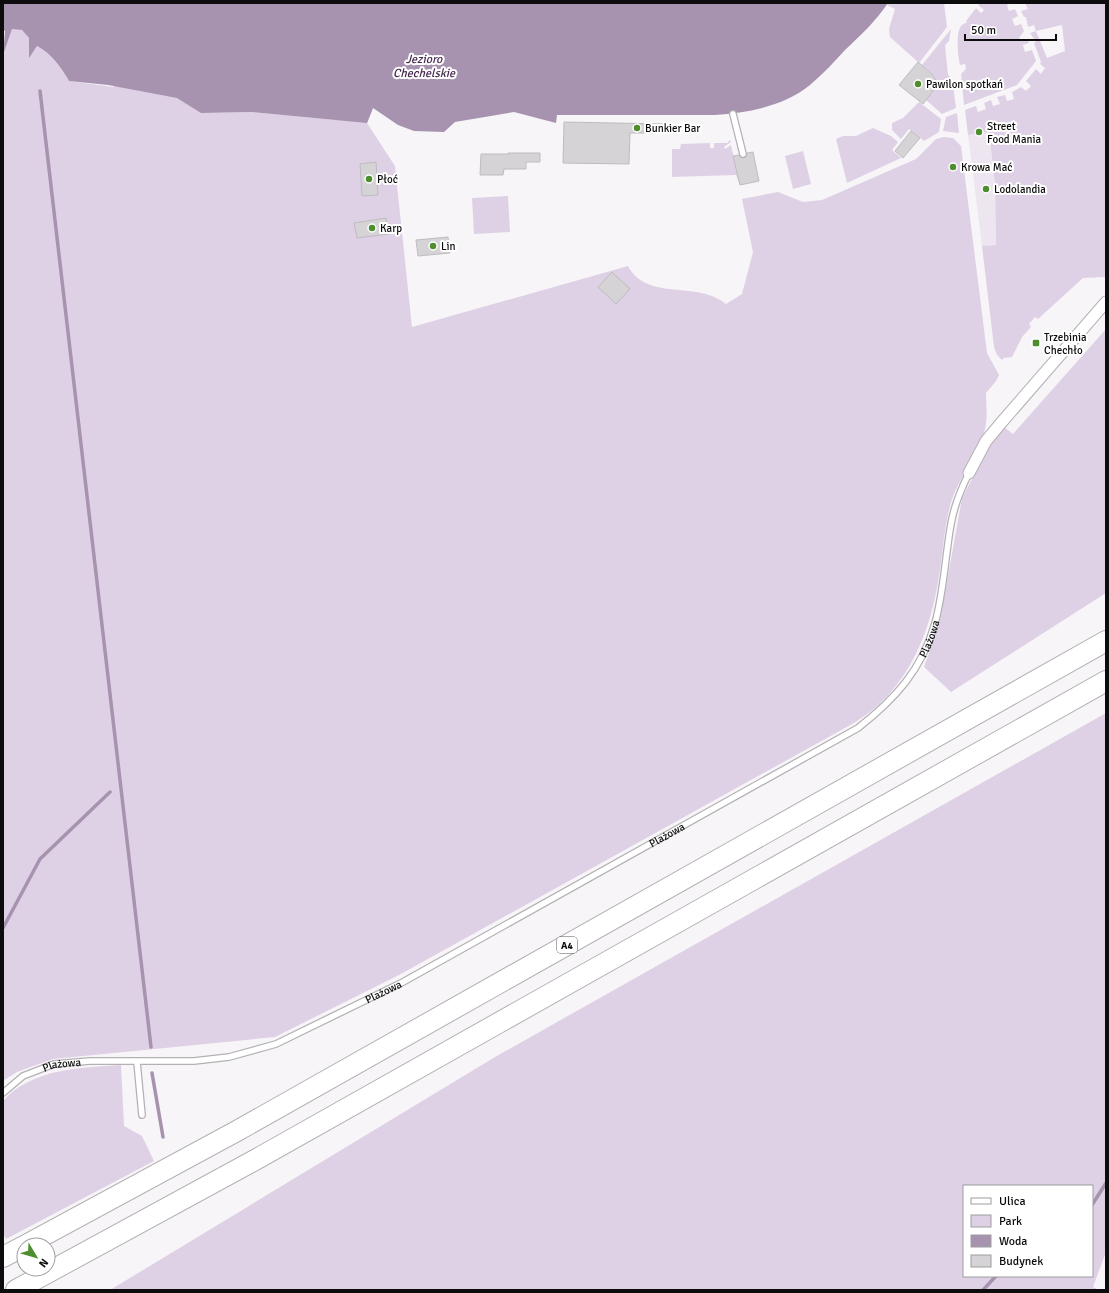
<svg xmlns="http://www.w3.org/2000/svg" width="1109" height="1293" font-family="Signika,sans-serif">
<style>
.built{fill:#ede6f0}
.green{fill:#dfd1e5;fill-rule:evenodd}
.water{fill:#a793af}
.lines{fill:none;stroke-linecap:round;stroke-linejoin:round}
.stream{stroke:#a793af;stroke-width:3.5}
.building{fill:#d5d3d6;stroke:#bebcbf}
.service-casing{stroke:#b3b1b4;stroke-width:8}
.minor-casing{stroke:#b3b1b4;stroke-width:13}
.motorway-casing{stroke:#b3b1b4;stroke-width:22}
.service{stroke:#fff;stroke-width:5.5}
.minor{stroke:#fff;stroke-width:11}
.motorway{stroke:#fff;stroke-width:20}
.poi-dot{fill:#4f8e2e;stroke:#fff;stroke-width:1.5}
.labels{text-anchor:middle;stroke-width:4;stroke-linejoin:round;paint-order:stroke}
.shield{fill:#fff;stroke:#565556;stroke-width:1}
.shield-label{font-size:10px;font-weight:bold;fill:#0d0c0d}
.poi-label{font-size:11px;fill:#0d0c0d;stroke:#fff;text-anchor:start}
.street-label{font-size:11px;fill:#0d0c0d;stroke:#fff}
.water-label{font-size:12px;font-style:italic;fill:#462950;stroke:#fff}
</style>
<rect width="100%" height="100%" fill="#f7f5f8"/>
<!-- built -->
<path class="built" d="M989,132L995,184L996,245L982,246L968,135Z"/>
<!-- green -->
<path class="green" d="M888,3H944L947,27L919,63L890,37L889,29L895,9L887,5Z
M980,3H1011L1007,5L1009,11L1015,9L1018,16L1012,19L1015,26L1021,24L1024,31L1019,38L1023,41H1028L1029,43L1023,45L1025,52L1032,50L1036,61L1017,85L964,105L961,74L966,69L965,64L960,65C958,57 955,31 962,25C964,24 966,23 967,22L966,21L976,8L981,13L984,10L978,5Z
M1025,3H1106V277L1083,278L1038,319L1035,317L1029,324L1031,327L1022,337L1012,357L1004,358L1002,360L997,355L994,347L982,246L996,245L995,184L989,132L968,135L965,110L976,106L978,112L986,109L984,103L991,100L993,106L1000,104L997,97L1005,95L1007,101L1014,99L1012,92L1021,87L1026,91L1031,86L1026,81L1036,69L1041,74L1045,68L1040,64L1041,62L1034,43L1036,42L1030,33L1036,31L1034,25L1028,27L1026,17H1024L1021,11L1028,9ZM1062,25L1065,51L1047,58L1036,31Z
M12,28L22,30L29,38V57L37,46C52,54 60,66 69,81L114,87L125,57L201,113L252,112L336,120L373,108L367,123L395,166L412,327L628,266C647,302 698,280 726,304L742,294L753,252L742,199L778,192L803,202L822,200L916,159L936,139L944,137L953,138L961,146L987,353L999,375L996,381L986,393C986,405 988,417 985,429C979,455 957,479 950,506C944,529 943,553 939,576C932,623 915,672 878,705C871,712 862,717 854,723L399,975L275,1037L53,1059L17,1072L3,1081V55Z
M951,29L949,41L945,45L948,75L952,78L956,108L942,114L926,100C940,83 940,79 922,65Z
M919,102L941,119L939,132L924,141L909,129L901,139L892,130V123L903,118Z
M957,113L959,133L943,131L946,117Z
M873,128L891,136L898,142L892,150L901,158L847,183L836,139L843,136H856Z
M730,140L731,142L724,147L725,149L731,145L740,185L736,175L672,177V149H680L681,144L710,143V148H714V143H727Z
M803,151L811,184L793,189L785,156Z
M508,196L510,232L474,234L472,198Z
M1106,329V593L951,692L924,667L940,621L962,498L990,444L1004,427L1013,434Z
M1106,713V1252L1093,1287L1099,1290H110L495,1057ZM964,1186H1092V1276H964Z
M121,1065L124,1126L142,1136L154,1161L6,1239L3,1234V1101C32,1068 81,1068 121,1065Z"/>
<!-- water -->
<path class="water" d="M3,3H888C876,21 861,35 845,50C834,62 823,74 810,85C784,106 748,113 715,115H557L556,123L514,112L455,122L444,132L414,131L398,125L373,108L367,123L252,112L201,113L177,98L108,85L69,81C60,66 52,54 37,46L29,58V38L22,30L12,29L3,55L5,31L3,30Z"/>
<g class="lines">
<!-- stream -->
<path class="stream" d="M40,91L151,1047
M3,928L40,859L110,792
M152,1073L163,1137
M1092,1205L1106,1183
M983,1290L996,1276"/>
</g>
<!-- building -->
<path class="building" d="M918,62L932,74L937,82L936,87L923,104L899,85Z
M564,122L665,124V133H630L629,164L563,163Z
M911,131L920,138L903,158L895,151Z
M753,152L759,181L740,185L733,156L739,155L744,158L747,153Z
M508,153H540V162H526V169H504L503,175H480L481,154H508Z
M376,162L378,195L362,196L360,164Z
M386,218L389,234L357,238L354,223Z
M448,237L450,253L418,256L416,240Z
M612,272L630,289L616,304L598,287Z"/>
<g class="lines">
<defs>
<g id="service">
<path d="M733,114L743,154"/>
<path d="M137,1062L142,1115"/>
<path id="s1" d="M3,1093L23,1076L54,1064L90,1061H194L229,1057L276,1044L403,982L858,728C895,699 922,670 935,623C944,591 945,557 951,524C954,506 961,489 969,473"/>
</g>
<path id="minor" d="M969,473L986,441L1001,423L1106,302"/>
<path id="motorway" d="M26,1245L235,1132L1106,641
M3,1257L24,1246
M16,1290L255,1160L1106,681"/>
</defs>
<!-- service casing -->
<use href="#service" class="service-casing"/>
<!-- minor casing -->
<use href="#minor" class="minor-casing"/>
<!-- motorway casing -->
<use href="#motorway" class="motorway-casing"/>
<!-- service -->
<use href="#service" class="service"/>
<!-- minor -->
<use href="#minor" class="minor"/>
<!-- motorway -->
<use href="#motorway" class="motorway"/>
</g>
<!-- markers -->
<g class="poi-dot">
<circle cx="918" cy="84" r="4"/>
<circle cx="637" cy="128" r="4"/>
<circle cx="979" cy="132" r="4"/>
<circle cx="953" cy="167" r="4"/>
<circle cx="369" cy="179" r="4"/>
<circle cx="986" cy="189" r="4"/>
<circle cx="372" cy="228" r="4"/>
<circle cx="433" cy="246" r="4"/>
<rect x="1032" y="339" width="8" height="8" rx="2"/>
</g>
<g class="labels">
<!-- shield labels -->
<rect class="shield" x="557" y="937" width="20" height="16" rx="3"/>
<g class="shield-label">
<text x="567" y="949">A4</text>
</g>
<!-- poi labels -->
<g class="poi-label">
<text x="926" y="88">Pawilon spotkań</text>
<text x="987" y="130">Street<tspan x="987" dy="13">Food Mania</tspan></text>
<text x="645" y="132">Bunkier Bar</text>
<text x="961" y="171">Krowa Mać</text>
<text x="377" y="183">Płoć</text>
<text x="994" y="193">Lodolandia</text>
<text x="380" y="232">Karp</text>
<text x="441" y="250">Lin</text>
<text x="1044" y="341">Trzebinia<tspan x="1044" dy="13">Chechło</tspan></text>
</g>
<!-- street labels -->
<g class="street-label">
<text dy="4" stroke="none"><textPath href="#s1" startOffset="1062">Plażowa</textPath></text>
<text dy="4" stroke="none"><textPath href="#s1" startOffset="727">Plażowa</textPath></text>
<text dy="4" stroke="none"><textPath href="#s1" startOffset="403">Plażowa</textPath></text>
<text dy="4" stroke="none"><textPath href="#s1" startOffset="67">Plażowa</textPath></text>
</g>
<!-- water labels -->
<g class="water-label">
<text x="424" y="63">Jezioro<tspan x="424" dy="14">Chechelskie</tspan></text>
</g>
</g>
<!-- border -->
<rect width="1109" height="1293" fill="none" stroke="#0d0c0d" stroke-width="8"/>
<!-- legend -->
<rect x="963" y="1185" width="130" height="92" fill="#ffffff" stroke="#9e9e9e"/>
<rect x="971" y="1198" width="20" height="6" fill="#ffffff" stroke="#9e9e9e"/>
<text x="999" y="1205" font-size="12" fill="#0d0c0d">Ulica</text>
<rect x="971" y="1215" width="20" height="12" fill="#dfd1e5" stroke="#9e9e9e"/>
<text x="999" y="1225" font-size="12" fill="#0d0c0d">Park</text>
<rect x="971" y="1235" width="20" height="12" fill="#a793af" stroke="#9e9e9e"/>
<text x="999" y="1245" font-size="12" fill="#0d0c0d">Woda</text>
<rect x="971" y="1255" width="20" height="12" fill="#d5d3d6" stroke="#9e9e9e"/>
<text x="999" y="1265" font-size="12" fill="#0d0c0d">Budynek</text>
<!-- north arrow -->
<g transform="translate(36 1257) rotate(128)"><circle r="19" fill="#ffffff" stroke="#9e9e9e"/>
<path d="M0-3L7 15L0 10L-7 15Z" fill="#4f8e2e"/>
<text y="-6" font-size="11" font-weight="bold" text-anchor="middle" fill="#0d0c0d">N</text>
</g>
<!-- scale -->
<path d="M965 34v6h91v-6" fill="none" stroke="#0d0c0d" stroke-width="2"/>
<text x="971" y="34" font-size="12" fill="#0d0c0d" stroke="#ffffff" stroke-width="3" paint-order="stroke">50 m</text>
</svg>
